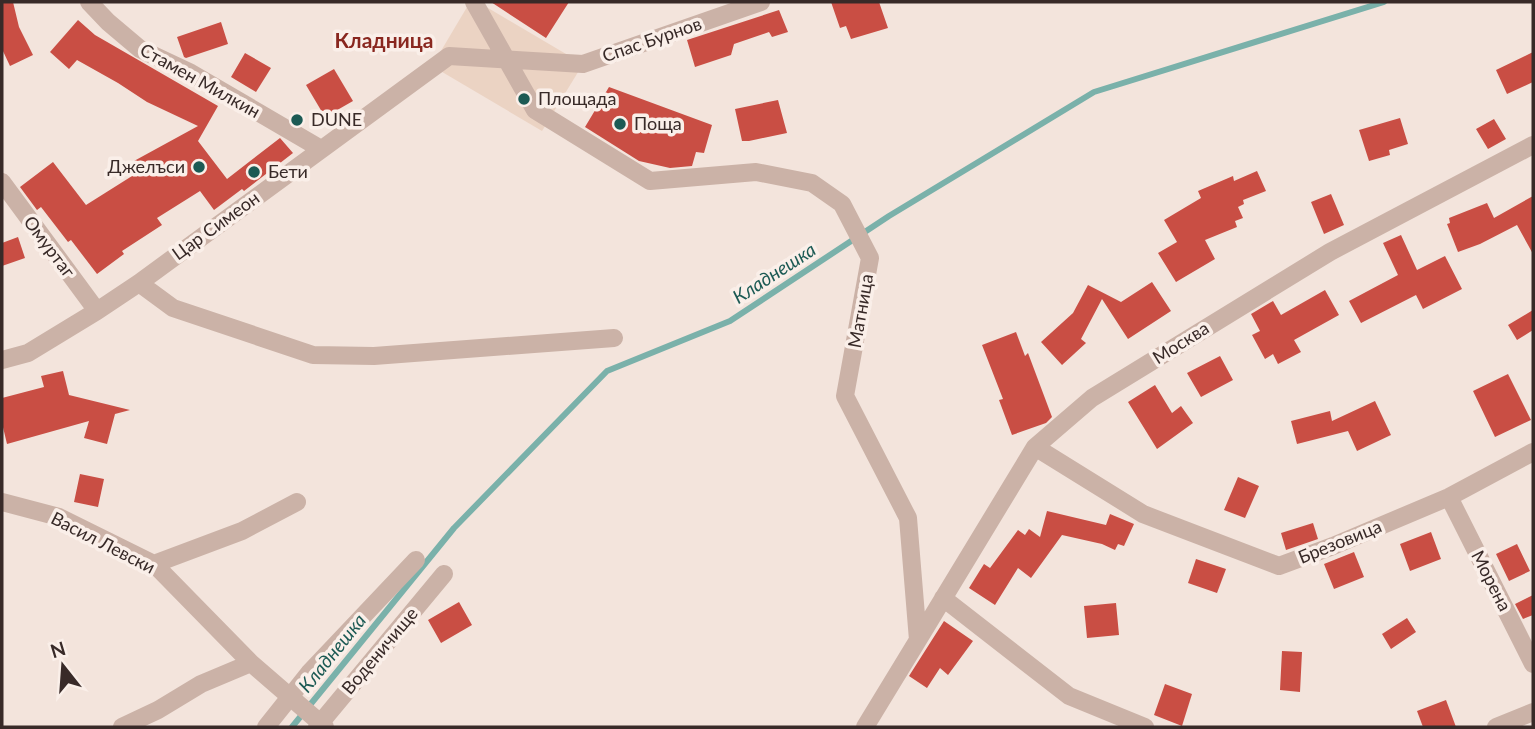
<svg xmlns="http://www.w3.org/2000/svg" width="1535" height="729" font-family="Lato,sans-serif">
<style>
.plaza{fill:#ebd3c3}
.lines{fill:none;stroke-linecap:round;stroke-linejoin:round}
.stream{stroke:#7ab1aa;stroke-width:6}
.building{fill:#c94e44}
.minor{stroke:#cbb2a7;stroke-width:18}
.poi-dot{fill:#1c5a54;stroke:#faefe9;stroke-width:2.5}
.labels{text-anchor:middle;stroke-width:7;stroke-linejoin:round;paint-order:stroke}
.street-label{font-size:18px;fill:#382a28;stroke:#faefe9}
.poi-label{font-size:18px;fill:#382a28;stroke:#faefe9;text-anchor:start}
.water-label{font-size:19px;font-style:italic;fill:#1c5a54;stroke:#faefe9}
.quarter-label{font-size:21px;font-weight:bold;fill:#89271f;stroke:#faefe9}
</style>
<rect width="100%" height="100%" fill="#f3e4dc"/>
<!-- plaza -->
<path class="plaza" d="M470,2H478L583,64L542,131L432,66Z"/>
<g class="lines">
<!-- stream -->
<path class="stream" d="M292,727L454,528L607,371L730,321L889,216L1094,92L1384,2"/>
</g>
<!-- building -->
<path class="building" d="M2,2H13L19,27L33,55L10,66L2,49Z
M491,2H569L546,38Z
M831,2H879L888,28L851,39L846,26L840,28Z
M779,10L788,32L772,37L769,32L734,44L731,55L695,67L687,40Z
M78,20L95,35L218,106L198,141L227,179L280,138L293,153L244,191L242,189L214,210L200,191L157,218L162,225L122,251L124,254L97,274L71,240L68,242L41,207L37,210L20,187L53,162L86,205L140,171L134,161L198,126L147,102L118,83L77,60L69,69L50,52Z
M221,22L228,44L186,58L184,57L177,37Z
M1533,52V82L1507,94L1496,70Z
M245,53L271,68L256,92L231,77Z
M334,69L353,101L325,117L306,85Z
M609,87L712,125L704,153L696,152L692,166L670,168L639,161L585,127Z
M778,100L787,133L749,141H742L735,109Z
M1400,118L1408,144L1389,150L1390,155L1369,161L1359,130Z
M1494,119L1506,139L1488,149L1476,129Z
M1257,171L1266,191L1243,200L1244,204L1238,207L1243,218L1235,221L1237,227L1205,240L1215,259L1176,282L1158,253L1177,242L1164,220L1201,198L1198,191L1233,176L1234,181Z
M1331,194L1344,225L1324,234L1311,202Z
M1533,196V254L1517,225L1480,244L1458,252L1447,224L1450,223L1449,218L1487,203L1494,218Z
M1401,235L1417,270L1445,256L1462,289L1423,309L1416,295L1361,323L1349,301L1398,275L1383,243Z
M18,237L25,258L2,266V243Z
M1152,282L1171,311L1128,339L1102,299L1081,339L1086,343L1062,365L1041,342L1073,313L1088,285L1121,302Z
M1325,290L1339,315L1294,340L1301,352L1278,364L1273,354L1265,359L1252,335L1260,331L1251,314L1273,301L1281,315Z
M1533,310V330L1517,340L1508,325Z
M1016,332L1025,356L1028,353L1052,417L1046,423L1012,435L999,400L1003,399L982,345Z
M1220,356L1233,380L1201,397L1187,373Z
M63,371L69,395L130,410L115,414L107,444L84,438L89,421L7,444L2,423V398L44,387L41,376Z
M1508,374L1531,420L1495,437L1473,391Z
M1155,385L1172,413L1181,406L1193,423L1157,449L1128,402Z
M1375,401L1391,435L1357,451L1348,431L1297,444L1291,421L1330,411L1332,421Z
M80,474L104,479L98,507L74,502Z
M1238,477L1259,486L1245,518L1224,510Z
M1047,511L1106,525L1110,514L1134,524L1124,546L1118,544L1115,550L1102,544L1062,535L1031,578L1018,568L995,605L969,588L984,564L990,568L1018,530L1025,535L1029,529L1040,537Z
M1313,523L1318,539L1286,550L1281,533Z
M1431,532L1441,559L1410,571L1400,544Z
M1517,544L1530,571L1509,581L1496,554Z
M1354,552L1364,577L1334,589L1324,564Z
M1196,559L1226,569L1217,593L1188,583Z
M1533,595V615L1523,619L1515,604Z
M459,602L472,625L441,643L428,620Z
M1116,603L1119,635L1087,638L1084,606Z
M1407,618L1416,632L1391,649L1382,634Z
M944,621L973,641L948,675L940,668L927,688L909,676Z
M1282,651L1302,652L1300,692L1280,690Z
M1165,684L1192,694L1182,726L1154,715Z
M1446,700L1456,727H1423L1417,711Z"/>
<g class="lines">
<!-- minor -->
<path class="minor" d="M89,2L108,22L140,49L191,73L321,149
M474,2L535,110L650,181L756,172L812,183L842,204L870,258L845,396L908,518L918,640L865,727
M2,182L97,311
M139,283L173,308L313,355L374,356L614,338
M2,360L28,353L97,311L139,283L449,56L583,64L761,2
M1035,447L1143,514L1279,566L1333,546L1449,497L1533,452
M1449,497L1533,664
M2,502L59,517L154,564L251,663
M154,564L242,531L297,502
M943,598L1069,696L1145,727
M918,640L1035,447L1092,398L1330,252L1533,145
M122,727L158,710L201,684L251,663L325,727
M266,727L309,673L416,560
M317,727L444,574
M1496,727L1533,712"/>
</g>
<!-- markers -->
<g class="poi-dot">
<circle cx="524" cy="99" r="7"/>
<circle cx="297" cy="120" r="7"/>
<circle cx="620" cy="124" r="7"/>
<circle cx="199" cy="167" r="7"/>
<circle cx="254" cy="172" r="7"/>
</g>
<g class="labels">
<!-- street labels -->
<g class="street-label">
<text transform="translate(652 40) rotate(-19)" y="6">Спас Бурнов</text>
<text transform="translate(200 81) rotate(29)" y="6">Стамен Милкин</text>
<text transform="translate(216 226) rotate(-36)" y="6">Цар Симеон</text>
<text transform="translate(49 247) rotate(53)" y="6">Омуртаг</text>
<text transform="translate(861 311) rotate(-80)" y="6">Матница</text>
<text transform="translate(1181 343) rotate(-32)" y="6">Москва</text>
<text transform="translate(1340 542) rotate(-22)" y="6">Брезовица</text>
<text transform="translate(103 543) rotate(27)" y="6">Васил Левски</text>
<text transform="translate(1491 581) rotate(63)" y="6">Морена</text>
<text transform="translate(380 651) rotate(-50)" y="6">Воденичище</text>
</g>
<!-- poi labels -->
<g class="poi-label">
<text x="538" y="105">Площада</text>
<text x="311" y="126">DUNE</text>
<text x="634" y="130">Поща</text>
<text x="185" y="173" text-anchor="end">Джелъси</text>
<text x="268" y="178">Бети</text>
</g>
<!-- water labels -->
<g class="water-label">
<text transform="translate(774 273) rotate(-33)" y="7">Кладнешка</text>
<text transform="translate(332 653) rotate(-51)" y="7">Кладнешка</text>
</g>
<!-- quarter labels -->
<g class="quarter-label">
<text x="384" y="48">Кладница</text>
</g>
</g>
<!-- border -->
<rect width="1535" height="729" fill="none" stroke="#382a28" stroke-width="7"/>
<!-- north arrow -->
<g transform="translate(63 666) rotate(343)" stroke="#faefe9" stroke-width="5" paint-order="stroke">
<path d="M0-5L12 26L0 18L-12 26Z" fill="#382a28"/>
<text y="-10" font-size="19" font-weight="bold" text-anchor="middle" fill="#382a28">N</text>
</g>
</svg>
